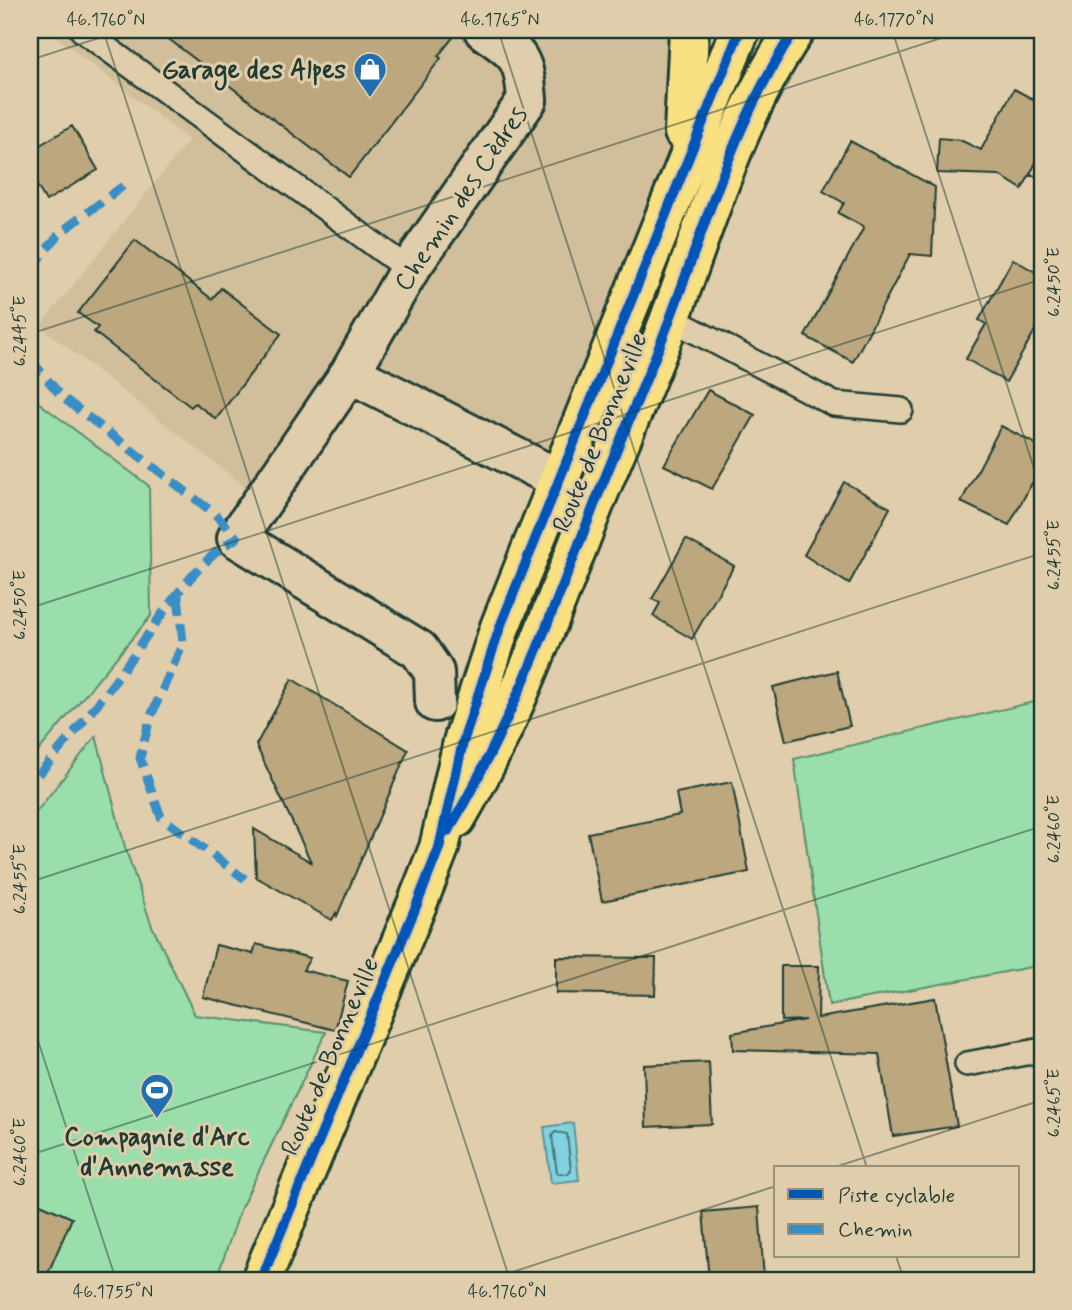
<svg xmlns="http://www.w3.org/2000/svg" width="1072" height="1310" font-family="Mynerve,sans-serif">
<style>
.built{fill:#d1bf9c}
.green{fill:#99deab;stroke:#5c8e70;stroke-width:2}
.water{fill:#82d1de;stroke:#5a969a;stroke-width:2}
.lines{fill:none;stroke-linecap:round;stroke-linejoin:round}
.shore{stroke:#477878;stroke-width:2}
.building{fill:#bca77e;stroke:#1f3d34;stroke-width:2}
.lane-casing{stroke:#1f3d34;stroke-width:28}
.street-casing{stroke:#1f3d34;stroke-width:44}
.primary-casing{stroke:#1f3d34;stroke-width:44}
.lane{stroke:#e0cdab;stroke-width:23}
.street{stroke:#e0cdab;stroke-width:38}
.primary{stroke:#f9e181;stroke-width:38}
.quiet{stroke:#378ec5;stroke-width:9;stroke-dasharray:18 9;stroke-linecap:butt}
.cycleway-casing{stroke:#e0cdab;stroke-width:15}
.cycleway{stroke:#0057b8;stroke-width:10}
.ticks{fill:none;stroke:#1f3d34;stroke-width:2;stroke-opacity:0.45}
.labels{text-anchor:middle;stroke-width:6;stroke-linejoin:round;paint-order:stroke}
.poi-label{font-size:26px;font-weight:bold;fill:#1f3d34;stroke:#e0cdab;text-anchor:end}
.street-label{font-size:26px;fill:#1f3d34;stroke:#e0cdab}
.neatline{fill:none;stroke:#1f3d34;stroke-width:2.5}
.ticks-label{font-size:18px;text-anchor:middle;fill:#1f3d34}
</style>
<rect width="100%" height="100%" fill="#e0cdab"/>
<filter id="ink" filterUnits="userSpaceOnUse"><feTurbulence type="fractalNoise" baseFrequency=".0143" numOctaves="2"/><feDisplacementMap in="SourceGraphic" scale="14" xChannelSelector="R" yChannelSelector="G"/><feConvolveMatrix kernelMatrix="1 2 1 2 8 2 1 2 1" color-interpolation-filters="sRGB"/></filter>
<g filter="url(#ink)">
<!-- built -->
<path class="built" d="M47,30H671L670,150L553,476L350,373L329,366L247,488L40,326L189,140Z"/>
<!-- green -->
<path class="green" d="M30,396L149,486L151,616L30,761Z
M1042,700V965L829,1005L794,759Z
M96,736L125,847L152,926L195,1015L326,1032L241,1208L216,1280H30V820Z"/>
<!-- water -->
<path class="water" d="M573,1123L579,1180L551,1183L544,1127Z"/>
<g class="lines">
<!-- shore -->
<path class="shore" d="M555,1132L567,1134L571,1171L568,1174L557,1173L552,1136Z"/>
</g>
<!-- building -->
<path class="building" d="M157,30H459L438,56L441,58L349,177Z
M1014,89L1042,104V151L1030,174L1035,176H1029L1022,189L999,175L937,173L939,138L960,140L981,150Z
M72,126L98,170L46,201L30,174V151Z
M850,141L935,187L932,256L910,254L853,362L805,336L864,227L838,213L844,203L823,191Z
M135,240L212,299L221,288L281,334L216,419L195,403L191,407L94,332L98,327L78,313Z
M1013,259L1042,276V318L1006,382L966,359L986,324L979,320Z
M708,390L755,415L712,489L664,465Z
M1001,426L1042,447V465L1009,525L961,502Z
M844,482L890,508L849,584L804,555Z
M686,539L734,566L692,639L653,616L660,603L652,599Z
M837,671L850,726L786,741L773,687Z
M292,679L408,750L337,916L336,913L332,920L256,877L254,829L311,862L256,745Z
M732,782L749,872L602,901L588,833L680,815L676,793Z
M256,944L310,958L303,970L348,981L335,1030L203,997L216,945L253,954Z
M556,957L656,958L655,995L556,993Z
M781,966H819L818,1018L935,998L957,1126L893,1136L879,1054L733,1050L732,1033L805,1020L781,1021Z
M709,1062L712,1124L646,1127L644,1065Z
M38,1203L72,1218L45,1280H30V1222Z
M759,1207L764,1280H709L703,1212Z"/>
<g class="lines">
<defs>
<path id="lane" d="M82,30L409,270
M670,318L834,404L901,410
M967,1064L1042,1050"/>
<path id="street" d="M350,373L558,479
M435,702L434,672L419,650L237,538L350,373L409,270L527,100C524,56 518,54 484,30"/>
<path id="primary" d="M684,132L689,30
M456,818C512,723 549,619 589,517C615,450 646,384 671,316C707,220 737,116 795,30
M261,1280L417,904L439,848L463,742L500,627L740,30"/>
</defs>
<!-- lane casing -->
<use href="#lane" class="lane-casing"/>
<!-- street casing -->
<use href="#street" class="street-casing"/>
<!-- primary casing -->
<use href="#primary" class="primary-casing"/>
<!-- lane -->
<use href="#lane" class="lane"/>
<!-- street -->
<use href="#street" class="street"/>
<!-- primary -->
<use href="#primary" class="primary"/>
<!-- quiet -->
<path class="quiet" d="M30,269L61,232L123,186
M30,359L62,397L215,514L237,538C189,563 143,645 109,689C84,722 56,753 30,785
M178,596L183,643L150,718L140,758L161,817L245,879"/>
<defs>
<path id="cycleway" d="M448,831C509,729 550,618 593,508C618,443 647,381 671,316C707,220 737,116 795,30
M261,1280L417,904L439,848L463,742L500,627L740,30"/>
</defs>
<!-- cycleway casing -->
<use href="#cycleway" class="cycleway-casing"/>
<!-- cycleway -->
<use href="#cycleway" class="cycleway"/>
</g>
</g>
<!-- ticks -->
<path class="ticks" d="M103,30L510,1280M498,30L867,1168M892,30L1042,493M30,60L124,30M30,334L966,30M30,608L1042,279M30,882L1042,553M30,1016L116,1280M30,1155L1042,826M832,1168L1042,1100M896,1256L904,1280M488,1280L776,1186"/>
<!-- icons -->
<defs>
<symbol id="shop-pin" viewBox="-11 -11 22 30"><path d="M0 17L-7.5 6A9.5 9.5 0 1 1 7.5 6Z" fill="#1f6fb2" stroke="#e0cdab"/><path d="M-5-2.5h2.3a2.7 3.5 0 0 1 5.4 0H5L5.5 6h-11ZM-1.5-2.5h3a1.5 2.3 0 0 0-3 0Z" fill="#fff"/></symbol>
<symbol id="stadium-pin" viewBox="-11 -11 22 30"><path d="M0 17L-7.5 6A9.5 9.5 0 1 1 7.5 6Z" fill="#1f6fb2" stroke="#e0cdab"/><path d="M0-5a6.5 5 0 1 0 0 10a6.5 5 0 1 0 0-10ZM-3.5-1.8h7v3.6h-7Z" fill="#fff"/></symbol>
</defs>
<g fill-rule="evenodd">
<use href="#shop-pin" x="351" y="50" width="38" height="52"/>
<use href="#stadium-pin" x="138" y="1071" width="38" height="52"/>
</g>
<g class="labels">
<!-- poi labels -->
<g class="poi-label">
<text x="346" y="78">Garage des Alpes</text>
<text x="157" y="1145" text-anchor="middle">Compagnie d'Arc<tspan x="157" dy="30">d'Annemasse</tspan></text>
</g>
<!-- street labels -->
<g class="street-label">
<text transform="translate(460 198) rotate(-56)" y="9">Chemin des Cèdres</text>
<text transform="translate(599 432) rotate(-68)" y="9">Route de Bonneville</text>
<text transform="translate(329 1056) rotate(-67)" y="9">Route de Bonneville</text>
</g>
</g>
<!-- margin -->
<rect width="1072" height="1310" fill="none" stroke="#e0cdab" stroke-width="77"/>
<!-- legend -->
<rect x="774" y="1166" width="245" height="91" fill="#e0cdab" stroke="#93937b" stroke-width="2"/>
<rect x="788" y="1189" width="35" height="10" fill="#0057b8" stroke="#93937b" stroke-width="2"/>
<text x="838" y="1202" font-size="21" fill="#1f3d34">Piste cyclable</text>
<rect x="788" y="1224" width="35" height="10" fill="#378ec5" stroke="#93937b" stroke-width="2"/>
<text x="838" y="1236" font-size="21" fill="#1f3d34">Chemin</text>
<rect x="38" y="38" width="996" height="1234" class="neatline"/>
<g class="ticks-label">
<text x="106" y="25">46.1760°N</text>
<text x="500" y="25">46.1765°N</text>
<text x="894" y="25">46.1770°N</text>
<text transform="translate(1053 282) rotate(-90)" y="6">6.2450°E</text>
<text transform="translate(19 331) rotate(-90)" y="6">6.2445°E</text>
<text transform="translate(1053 555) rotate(-90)" y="6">6.2455°E</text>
<text transform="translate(19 605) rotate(-90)" y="6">6.2450°E</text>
<text transform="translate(1053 829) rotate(-90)" y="6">6.2460°E</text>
<text transform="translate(19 879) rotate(-90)" y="6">6.2455°E</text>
<text transform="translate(1053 1103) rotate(-90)" y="6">6.2465°E</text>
<text transform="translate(19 1152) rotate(-90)" y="6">6.2460°E</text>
<text x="113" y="1297">46.1755°N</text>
<text x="507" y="1297">46.1760°N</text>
</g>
</svg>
